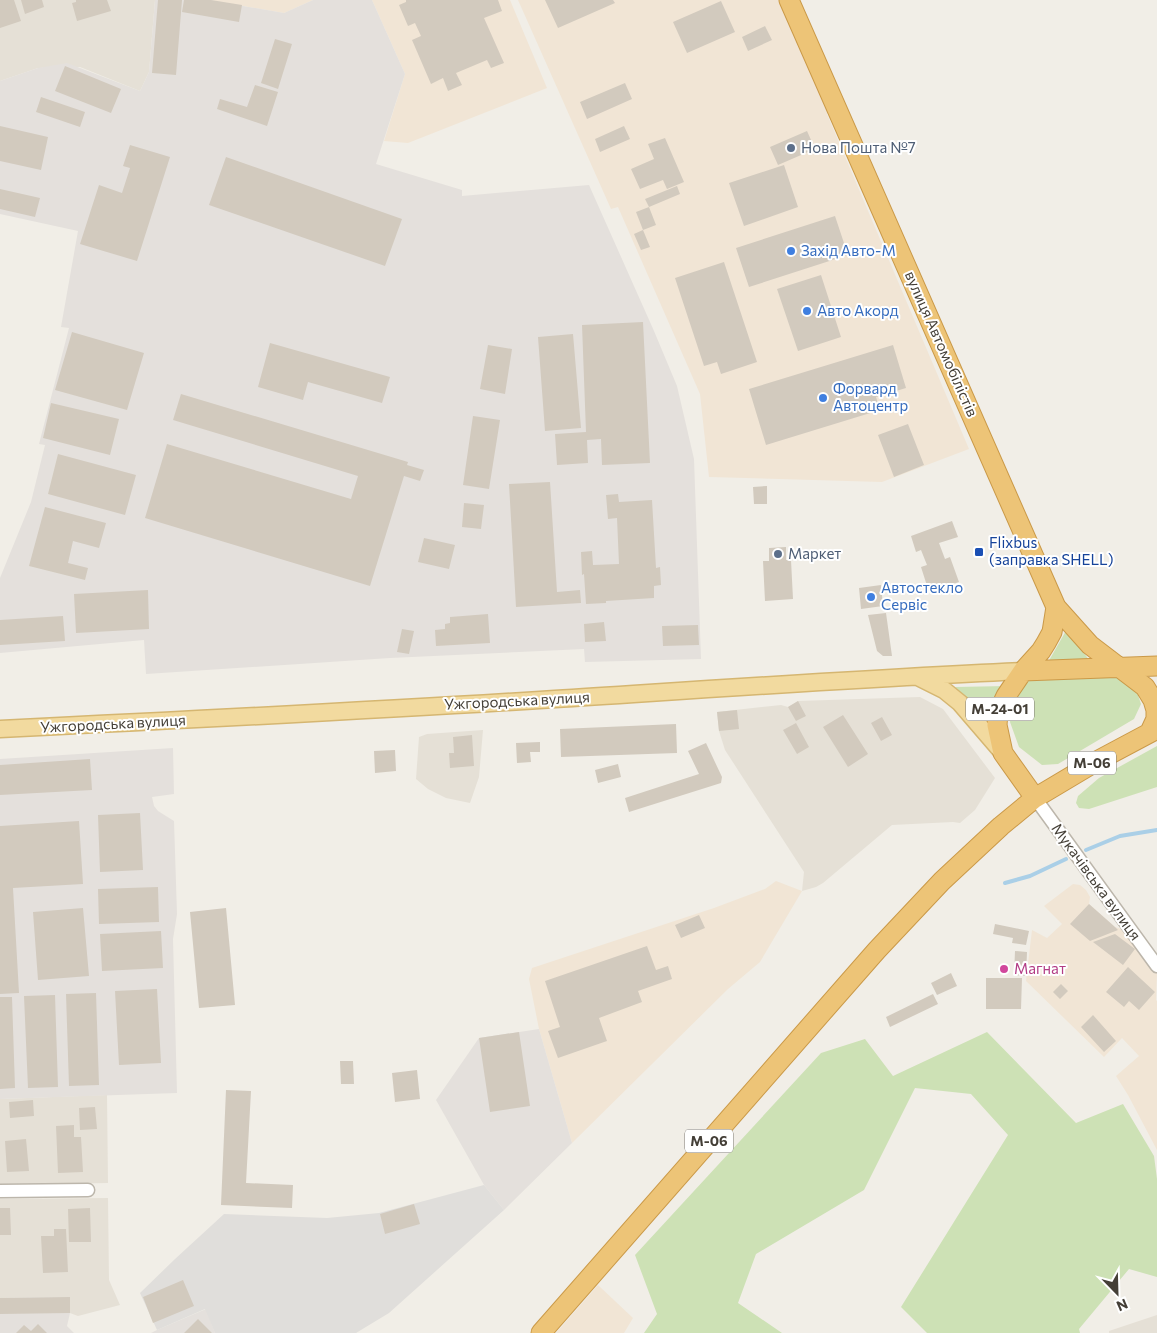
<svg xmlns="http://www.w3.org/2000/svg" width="1157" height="1333" font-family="Commissioner,sans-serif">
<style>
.residential{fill:#e5e0d6}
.commercial{fill:#f1e5d5}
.industrial{fill:#e4e0dc}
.green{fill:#cde1b5}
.parking{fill:#e0dedb}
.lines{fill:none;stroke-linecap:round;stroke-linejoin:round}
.stream{stroke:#aacfe7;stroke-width:4}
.building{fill:#d2cabe}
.minor-casing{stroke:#bcb6ab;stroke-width:15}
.major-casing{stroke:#d5b671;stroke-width:19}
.highway-casing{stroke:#ca9948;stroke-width:21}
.minor{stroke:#fff;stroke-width:12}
.major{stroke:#f2da9f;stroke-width:16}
.highway{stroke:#edc477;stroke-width:19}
.service-dot{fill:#5c6f8a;stroke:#fff;stroke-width:2}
.shop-dot{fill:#3f7fe0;stroke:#fff;stroke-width:2}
.transit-dot{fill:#1a4fb4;stroke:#fff;stroke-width:2}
.hotel-dot{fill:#d1479c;stroke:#fff;stroke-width:2}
.labels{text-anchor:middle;stroke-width:4;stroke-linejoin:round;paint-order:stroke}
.shield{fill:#fff;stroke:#7c7973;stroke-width:1}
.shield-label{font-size:14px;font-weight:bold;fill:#443f37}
.service-label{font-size:15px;fill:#4e5e75;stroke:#fff;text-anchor:start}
.shop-label{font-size:15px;fill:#366cbe;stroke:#fff;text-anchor:start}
.street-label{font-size:15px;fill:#443f37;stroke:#fff}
.transit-label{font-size:15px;fill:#164399;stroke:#fff;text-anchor:start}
.hotel-label{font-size:15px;fill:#b23c85;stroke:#fff;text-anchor:start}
</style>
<rect width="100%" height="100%" fill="#f1eee7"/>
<!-- residential -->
<path class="residential" d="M0,0H155L149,72L140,91L80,67L38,68L0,81Z
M920,697L943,709L995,778L975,810L960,823L953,822L892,825L823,883L816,887L802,891L804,872L725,750L719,731L717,712L781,705L788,707L798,701Z
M483,730L479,777L470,803L446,798L428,789L416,779L419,737L427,734Z
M107,1095L108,1183L0,1185V1099Z
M108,1198L109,1280L120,1305L78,1316L70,1313V1297L0,1298V1199Z
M1157,1315V1333H1109V1331Z"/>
<!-- commercial -->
<path class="commercial" d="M208,0H313L284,13Z
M372,0H510L547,88L408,143L384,141L405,74Z
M518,0H789L837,110L827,114L969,449L882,482L709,477L700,394L618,207L611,209Z
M776,881L802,891L760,962L728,989L572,1143L539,1029L529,979L532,968L714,908L765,889Z
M1073,884L1080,885L1086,890L1090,897L1089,904L1115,927L1124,930L1157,973L1156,1000L1157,1001V1150L1128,1095L1116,1076L1139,1056L1122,1038L1104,1057L1026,981L1032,930L1047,938L1062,924L1044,906Z
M598,1285L633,1318L624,1333H556Z"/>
<!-- industrial -->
<path class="industrial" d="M155,0H208L284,13L313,0H372L405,74L376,164L462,190V196L589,185L654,331L677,386L694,459L701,659L585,662L584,649L390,658L146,674L144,640L0,653V578L31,502L45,445L39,444L69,328L61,327L78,231L0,214V81L38,68L67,63L140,91L149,72Z
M173,748L174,794L152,797L154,806L158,811L174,821L177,914L173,939L177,1093L0,1099V759Z
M539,1029L572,1143L504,1210L484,1185L436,1100L479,1038Z
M70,1297V1313L67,1326L74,1333H0V1298Z
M206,1309L215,1333H151L157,1330Z"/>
<!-- green -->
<path class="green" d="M1067,629L1089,660L1047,664Z
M1115,675L1137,692L1141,704L1134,719L1058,764L1042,765L1019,747L1010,722L1012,701L1028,681Z
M1007,686L991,728L955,687Z
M1157,746V787L1089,809L1079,808L1076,803L1078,796L1099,778Z
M987,1032L1076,1123L1123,1104L1154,1156L1157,1179V1277L1129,1269L1079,1329L1080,1333H927L901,1307L1008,1135L971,1094L915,1088L864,1190L756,1254L738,1303L782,1333H644L657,1314L635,1255L821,1053L865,1039L893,1076Z"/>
<!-- parking -->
<path class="parking" d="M484,1185L504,1210L389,1313L356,1333H215L205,1309L157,1330L140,1293L175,1259L224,1214L327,1218L379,1213Z"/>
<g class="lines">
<!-- stream -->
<path class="stream" d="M1086,850L1120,836L1157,830
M1005,883L1030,876L1066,859"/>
</g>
<!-- building -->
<path class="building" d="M0,0H14L21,21L0,28Z
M21,0H42L44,7L25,14Z
M76,0H107L111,11L77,21L72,3L76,2Z
M158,0H182L176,75L152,73Z
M184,0H211L242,5L239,22L182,12Z
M406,0H498L502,11L484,18L504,63L491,68L487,60L456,73L462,85L448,91L443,78L431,84L412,40L421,36L415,23L408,26L399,5L406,2Z
M545,0H613L615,3L558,28Z
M721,1L735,32L687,53L673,22Z
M765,26L772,40L748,51L742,37Z
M275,39L292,44L278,89L261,83Z
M65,66L121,89L111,113L55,91Z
M625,83L632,99L587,119L580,102Z
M255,85L278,92L267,126L217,109L220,99L247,107Z
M41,97L85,112L80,127L36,112Z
M0,126L48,137L41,170L0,161Z
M624,126L630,139L600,152L595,139Z
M807,131L815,149L778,165L770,147Z
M665,138L684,182L667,189L663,180L640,189L631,169L654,159L648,144Z
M130,145L170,157L137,261L80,244L99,185L122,193L130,168L123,166Z
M226,157L402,219L385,266L209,205Z
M784,165L798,207L744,226L729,183Z
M677,186L680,194L649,207L645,199Z
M0,189L40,198L35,217L0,209Z
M649,207L656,225L643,230L636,212Z
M835,216L848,255L749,287L736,248Z
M643,230L650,247L641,250L634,234Z
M724,262L757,362L721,374L717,362L704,366L675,278Z
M821,275L841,337L798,351L777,289Z
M643,322L650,463L602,465L601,439L587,440L588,463L557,465L555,434L586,432L582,325Z
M72,332L144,353L127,410L55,390Z
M573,334L581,428L545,431L538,337Z
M270,343L390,377L382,403L308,382L303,400L258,387Z
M488,345L512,349L505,394L480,389Z
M893,345L906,388L876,397L880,410L766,445L749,389Z
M181,394L408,462L407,465L424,470L420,481L404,476L370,586L145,518L167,444L351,499L358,476L173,420Z
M51,403L119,419L110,455L43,438Z
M473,416L500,420L489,489L463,485Z
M908,424L924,465L894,477L878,435Z
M58,454L136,475L125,515L48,494Z
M550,482L557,592L580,590L581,603L516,607L509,484Z
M767,486V504H754L753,487Z
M618,494L619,502L652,500L656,568L660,567L661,585L654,586V598L606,601V603L586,604L584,574L582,575L581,552L592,551L593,565L619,564L617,518L608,519L606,495Z
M464,503L484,505L481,529L462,527Z
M45,507L106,523L99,548L73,541L68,563L88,568L85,580L29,566Z
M952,521L958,537L939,543L945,559L950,557L959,582L929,592L921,567L927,565L921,550L916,552L911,536Z
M424,538L455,545L449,569L418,562Z
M786,547V560H791L793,599L765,601L763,561H769V548Z
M881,585L883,606L861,609L859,588Z
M148,590L149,629L76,633L74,594Z
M886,613L892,656H883L877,651L868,615Z
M488,614L490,643L436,646L435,630L445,629V624L450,623V617Z
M63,616L65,641L0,645V620Z
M604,622L606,641L585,642L584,624Z
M698,625L699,645L663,646L662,626Z
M402,629L414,631L409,654L397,652Z
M798,701L806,716L796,721L788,707Z
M737,710L739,729L719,731L717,712Z
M843,715L868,754L848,767L823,727Z
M882,717L892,735L881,741L871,723Z
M796,723L809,747L797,754L783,730Z
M676,724L677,753L561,757L560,729Z
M472,735L474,766L450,768L449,753H454L453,737Z
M540,742V752H530L531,762L517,763L516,743Z
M706,743L722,777L721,783L629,812L625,798L699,774L688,751Z
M395,750L396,771L375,773L374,751Z
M90,759L92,790L0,795V765Z
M618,764L621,777L598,783L595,770Z
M140,813L143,870L100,872L98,815Z
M79,821L83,884L13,888L19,993L0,994V826Z
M158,887L159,922L99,924L98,889Z
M1089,904L1115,927L1118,930L1090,941L1070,924Z
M83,908L89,976L38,980L33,912Z
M226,908L235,1005L199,1008L190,912Z
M699,915L705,928L681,938L675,925Z
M995,924L1029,931L1026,945L1012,943L1013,938L993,934Z
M161,931L163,968L102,971L100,934Z
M1115,934L1135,949L1123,965L1093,942Z
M647,946L656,970L668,966L672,979L638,991L642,1002L599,1018L607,1041L558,1058L548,1031L560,1027L545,981Z
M1015,951L1027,952L1026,976L1014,975Z
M1128,967L1155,992L1139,1010L1129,1001L1124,1007L1106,992Z
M951,973L957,986L937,995L931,983Z
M986,978H1022L1021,1009H986Z
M1061,984L1068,991L1060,999L1053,992Z
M157,989L161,1063L119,1065L115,991Z
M96,993L99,1085L69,1086L66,994Z
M933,994L938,1004L890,1027L886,1017Z
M55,995L58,1087L28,1088L24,996Z
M0,997H12L15,1088L0,1089Z
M1093,1015L1116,1041L1104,1052L1081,1027Z
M519,1032L530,1106L490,1112L479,1038Z
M340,1061H353L354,1084H341Z
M417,1070L420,1099L395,1102L392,1073Z
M226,1090L251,1091L246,1183L293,1185L292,1208L221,1205Z
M33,1100L34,1116L10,1118L9,1102Z
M95,1107L97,1129L80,1130L79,1108Z
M74,1125V1137H81L83,1172L58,1173L56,1126Z
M26,1139L29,1171L7,1172L5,1141Z
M414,1204L420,1224L385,1234L380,1214Z
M0,1208H10L11,1235H0Z
M90,1208L91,1242H69L68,1209Z
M54,1229H66L68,1272L43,1273L41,1236H54Z
M183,1280L194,1306L153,1323L143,1297Z
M70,1297V1313L0,1314V1298Z
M198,1319L212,1333H184Z
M38,1324L47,1333H16L24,1325L31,1331Z"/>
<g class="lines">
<defs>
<path id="minor" d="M1035,798L1157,966
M0,1191L88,1190"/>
<path id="major" d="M918,677L944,690L960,703L1003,753
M0,729C185,720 370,711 555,699C711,689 867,678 1023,671"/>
<path id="highway" d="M789,0L1056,607L1090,645L1145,687L1153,700L1156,710V719L1150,732
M1023,671L1157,666
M1035,798L1003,753L997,725L998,713L1006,696L1023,671L1041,651L1046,643L1052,632L1056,607
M541,1333L877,950L942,881L1001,826L1035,798L1097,761L1157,729"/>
</defs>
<!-- minor casing -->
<use href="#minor" class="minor-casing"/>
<!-- major casing -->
<use href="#major" class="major-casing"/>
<!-- highway casing -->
<use href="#highway" class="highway-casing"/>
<!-- minor -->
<use href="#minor" class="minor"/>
<!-- major -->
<use href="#major" class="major"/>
<!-- highway -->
<use href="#highway" class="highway"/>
</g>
<!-- markers -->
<g class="service-dot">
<circle cx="791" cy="148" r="5"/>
<circle cx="778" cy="554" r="5"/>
</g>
<g class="shop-dot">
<circle cx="791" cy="251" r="5"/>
<circle cx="807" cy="311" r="5"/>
<circle cx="823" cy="398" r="5"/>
<circle cx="871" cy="597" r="5"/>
</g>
<rect class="transit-dot" x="974" y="547" width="10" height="10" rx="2.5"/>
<circle class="hotel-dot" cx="1004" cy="969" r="5"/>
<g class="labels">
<!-- shield labels -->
<g class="shield">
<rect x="966" y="697.5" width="68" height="23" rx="4"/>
<rect x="1068" y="751.5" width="48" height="23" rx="4"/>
<rect x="685" y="1129.5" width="48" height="23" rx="4"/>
</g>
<g class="shield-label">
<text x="1000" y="714">М-24-01</text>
<text x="1092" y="768">М-06</text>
<text x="709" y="1146">М-06</text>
</g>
<!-- service labels -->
<g class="service-label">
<text x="801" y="153">Нова Пошта №7</text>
<text x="788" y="559">Маркет</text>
</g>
<!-- shop labels -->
<g class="shop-label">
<text x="801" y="256">Захід Авто-М</text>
<text x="817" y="316">Авто Акорд</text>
<text x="833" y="394">Форвард<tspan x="833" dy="17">Автоцентр</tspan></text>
<text x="881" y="593">Автостекло<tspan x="881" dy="17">Сервіс</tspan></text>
</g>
<!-- street labels -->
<g class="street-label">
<text transform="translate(941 344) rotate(66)" y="5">вулиця Автомобілістів</text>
<text transform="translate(517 701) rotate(-3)" y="5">Ужгородська вулиця</text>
<text transform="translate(113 724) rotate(-3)" y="5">Ужгородська вулиця</text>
<text transform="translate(1096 882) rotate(54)" y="5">Мукачівська вулиця</text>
</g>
<!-- transit labels -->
<g class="transit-label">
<text x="989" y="548">Flixbus<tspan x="989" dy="17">(заправка SHELL)</tspan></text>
</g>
<!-- hotel labels -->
<g class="hotel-label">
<text x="1014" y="974">Магнат</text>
</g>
</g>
<!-- north arrow -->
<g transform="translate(1117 1293) rotate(157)" stroke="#ffffff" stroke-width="4" paint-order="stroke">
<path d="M0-4L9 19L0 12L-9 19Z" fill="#443f37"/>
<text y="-8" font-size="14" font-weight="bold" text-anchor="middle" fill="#443f37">N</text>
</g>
</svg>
